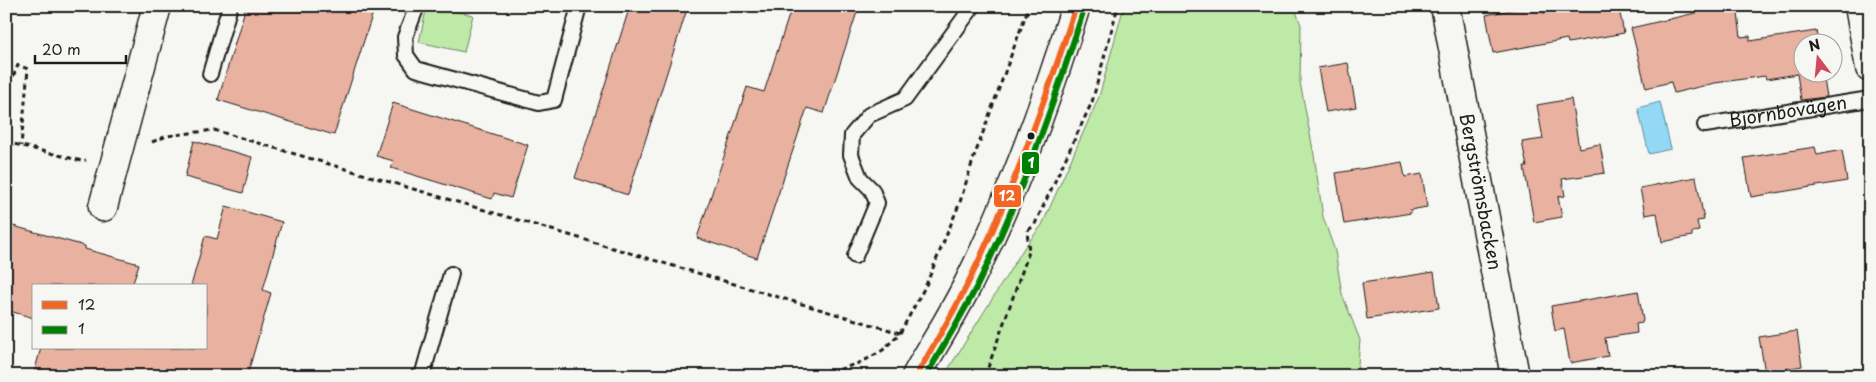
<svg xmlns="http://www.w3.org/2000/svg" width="1876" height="382" font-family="'Playpen Sans',sans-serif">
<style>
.green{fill:#beeaa7;stroke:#6d8362}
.water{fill:#93d9f5;stroke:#638d9e}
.building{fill:#e9b19f;stroke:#1c1c1c}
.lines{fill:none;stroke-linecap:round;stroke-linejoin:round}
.lane-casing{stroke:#1c1c1c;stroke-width:18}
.street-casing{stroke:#1c1c1c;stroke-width:31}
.secondary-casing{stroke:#1c1c1c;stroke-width:31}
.path{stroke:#1c1c1c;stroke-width:3;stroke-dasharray:5 4;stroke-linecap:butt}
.lane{stroke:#f6f6f2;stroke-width:14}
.street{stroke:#f6f6f2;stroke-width:28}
.secondary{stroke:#f6f6f2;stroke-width:28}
.bus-1-casing{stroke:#f6f6f2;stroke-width:10}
.bus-2-casing{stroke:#f6f6f2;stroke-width:10}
.bus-1{stroke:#f26522;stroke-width:6}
.bus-2{stroke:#008000;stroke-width:6}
.bus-dot{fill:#1c1c1c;stroke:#f6f6f2;stroke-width:2}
.labels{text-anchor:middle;stroke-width:4.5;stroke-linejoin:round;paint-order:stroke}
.street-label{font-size:18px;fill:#1c1c1c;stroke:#f6f6f2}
.line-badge{stroke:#f6f6f2;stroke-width:2}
.badge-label{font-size:14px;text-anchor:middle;font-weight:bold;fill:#fff}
</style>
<rect width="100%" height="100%" fill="#f6f6f2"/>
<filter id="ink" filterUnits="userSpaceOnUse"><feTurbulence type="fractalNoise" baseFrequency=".02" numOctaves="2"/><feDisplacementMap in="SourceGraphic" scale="10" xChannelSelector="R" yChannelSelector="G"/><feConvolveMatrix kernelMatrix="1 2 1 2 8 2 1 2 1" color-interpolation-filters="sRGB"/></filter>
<g filter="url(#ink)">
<!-- green -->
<path class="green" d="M427,6L473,15L464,52L419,42Z
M1124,6H1294L1301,25L1300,82L1314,155L1323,217L1335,251L1342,294L1360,340L1357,376H944L1024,248L1042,225L1099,97Z"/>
<!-- water -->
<path class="water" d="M1660,102L1671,149L1649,154L1638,108Z"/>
<!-- building -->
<path class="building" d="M246,6H375L334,135L218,100Z
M630,6H688L628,195L575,178Z
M792,6H859L824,113L807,108L757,258L697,238L747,87L764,92Z
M1530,6H1542L1543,13L1573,6H1610L1611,10L1619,9L1624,33L1568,43L1567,39L1493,53L1486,15Z
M1704,6H1737L1741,37L1750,36V41L1816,31L1818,42H1804V72H1822L1826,97L1801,100L1797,74L1766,79L1765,76L1715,83L1674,93L1671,82L1646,88L1631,28L1704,11Z
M1348,63L1356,107L1326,112L1318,68Z
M1571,99L1579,148L1600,144L1605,173L1562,179L1565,196L1558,197L1562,217L1534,222L1524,167H1527L1522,142L1543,139L1537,105Z
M393,103L528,145L511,198L494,193L492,199L391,168L394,161L376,156Z
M194,141L252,157L243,193L185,177Z
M1815,147L1817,155L1842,150L1847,181L1751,197L1744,158Z
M1402,162L1405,177L1422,174L1427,207L1410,210L1411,213L1344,224L1336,173Z
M1696,177L1704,220L1697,221L1699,231L1692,232V236L1662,242L1657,213L1645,215L1640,188Z
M226,206L282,222L263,290L271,293L247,376H33L41,348H206V286H191L205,236L217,239Z
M6,224L85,246V249L139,264L132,286H34V318L6,310Z
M1434,272L1439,308L1367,319L1362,283Z
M1638,291L1643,320L1642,323L1636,324L1637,333L1605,338L1608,356L1570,363L1564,329L1555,331L1551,306Z
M1797,331L1802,366L1765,373L1759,337Z"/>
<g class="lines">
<defs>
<g id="lane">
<path d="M417,6L405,37L406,55L416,69L539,103L554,100L579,6"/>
<path d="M210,74L230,6"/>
<path id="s1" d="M1705,125L1870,99"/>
<path d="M855,256L877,203L872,190L860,178L851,155L852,135L869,115L905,99L973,6"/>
<path d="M422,376L451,274"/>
</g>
<g id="street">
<path id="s2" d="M1445,6L1515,376"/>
<path d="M1859,6L1870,68"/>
<path d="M103,207L157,6"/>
</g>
<path id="secondary" d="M916,376C934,344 954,313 970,280C1014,192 1047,100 1076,6"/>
</defs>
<!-- lane casing -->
<use href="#lane" class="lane-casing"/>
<!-- street casing -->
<use href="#street" class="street-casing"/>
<!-- secondary casing -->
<use href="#secondary" class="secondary-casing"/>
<!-- path -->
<path class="path" d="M6,93L18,65L28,69L21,146
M6,142L82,161L86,160
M152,142L167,136L214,130L900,333L883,350L862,362L819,376
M1028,230L1034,226L1092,102L1118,6
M900,333L926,285L960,202L973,160L1029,6
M985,376L1029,252L1027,230"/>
<!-- lane -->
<use href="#lane" class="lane"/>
<!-- street -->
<use href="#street" class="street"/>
<!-- secondary -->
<use href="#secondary" class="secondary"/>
<defs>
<path id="bus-1" d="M916,376C934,344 954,313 970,279C1013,191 1046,100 1076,6"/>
<path id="bus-2" d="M926,376C943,346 961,317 977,286C1021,197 1054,103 1084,9"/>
</defs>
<!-- bus-1 casing -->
<use href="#bus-1" class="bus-1-casing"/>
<!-- bus-2 casing -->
<use href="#bus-2" class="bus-2-casing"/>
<!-- bus-1 -->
<use href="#bus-1" class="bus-1"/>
<!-- bus-2 -->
<use href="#bus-2" class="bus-2"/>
</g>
</g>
<!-- markers -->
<circle class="bus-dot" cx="1031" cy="136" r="4.5"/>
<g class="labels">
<!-- street labels -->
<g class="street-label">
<text dy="6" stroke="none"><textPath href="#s1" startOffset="84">Björnbovägen</textPath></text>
<text dy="6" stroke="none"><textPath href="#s2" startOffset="189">Bergströmsbacken</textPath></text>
</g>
</g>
<g class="line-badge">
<rect x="1021" y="151" width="19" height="24" rx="5" fill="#008000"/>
<rect x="993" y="184" width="29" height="24" rx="5" fill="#f26522"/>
</g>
<g class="badge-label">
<text x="1031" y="168">1</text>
<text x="1007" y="201">12</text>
</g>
<!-- margin -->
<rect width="1876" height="382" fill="none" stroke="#f6f6f2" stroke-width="25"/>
<rect x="12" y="12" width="1851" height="357" fill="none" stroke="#1c1c1c" stroke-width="2" filter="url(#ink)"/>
<!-- legend -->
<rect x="32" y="284" width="175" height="65" fill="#f6f6f2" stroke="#9f9f9c"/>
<rect x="42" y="301" width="25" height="8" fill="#f26522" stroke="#9f9f9c"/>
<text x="78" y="310" font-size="15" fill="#1c1c1c">12</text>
<rect x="42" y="326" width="25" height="8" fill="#008000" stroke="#9f9f9c"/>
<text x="78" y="334" font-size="15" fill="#1c1c1c">1</text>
<!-- north arrow -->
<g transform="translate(1818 58) rotate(344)"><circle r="24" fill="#f6f6f2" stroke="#9f9f9c"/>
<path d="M0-4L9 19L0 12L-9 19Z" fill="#d1495b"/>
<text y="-8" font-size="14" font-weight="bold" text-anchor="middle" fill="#1c1c1c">N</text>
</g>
<!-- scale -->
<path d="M35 55v8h91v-8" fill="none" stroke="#1c1c1c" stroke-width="2.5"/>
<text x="42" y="55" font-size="15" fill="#1c1c1c" stroke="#f6f6f2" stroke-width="4" paint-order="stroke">20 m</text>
</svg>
